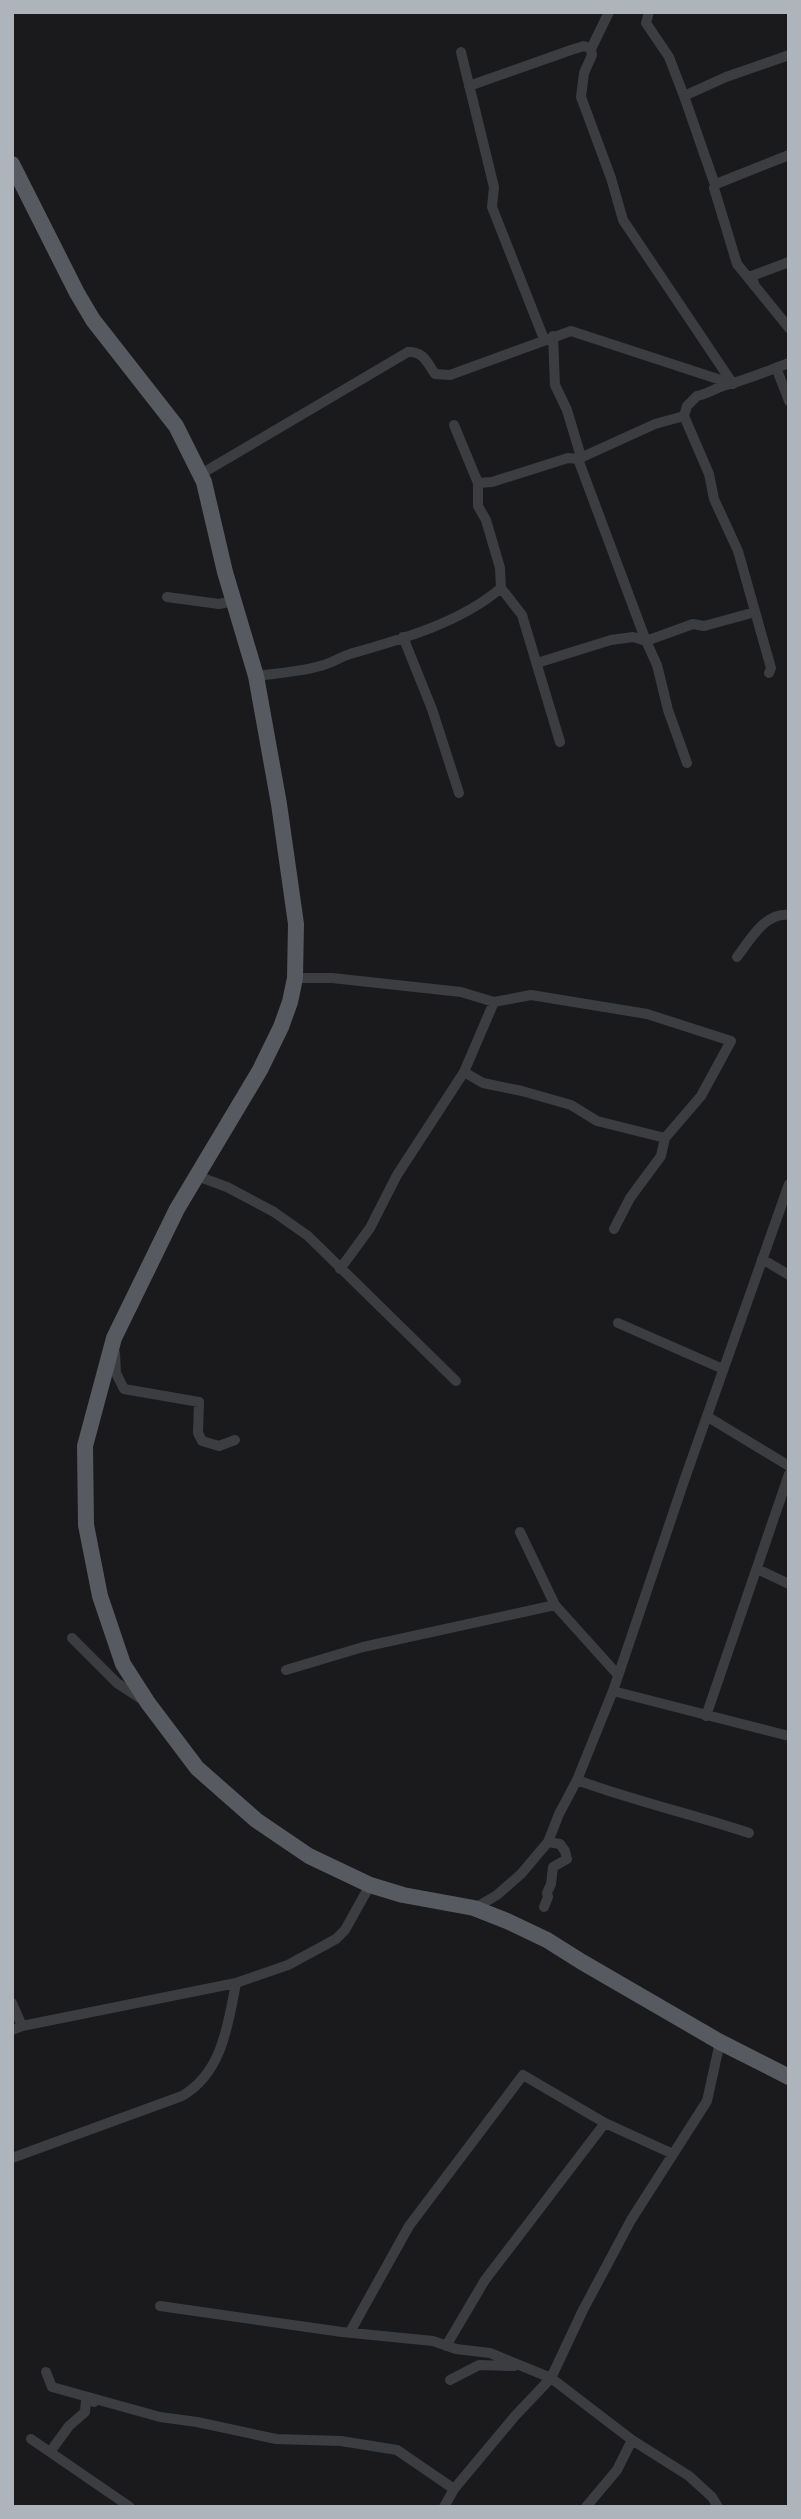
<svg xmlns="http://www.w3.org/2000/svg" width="801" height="2519" font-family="'Space Grotesk',sans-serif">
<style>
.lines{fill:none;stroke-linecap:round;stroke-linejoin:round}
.minor{stroke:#3b3d41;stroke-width:10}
.primary{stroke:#575a60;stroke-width:16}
</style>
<rect width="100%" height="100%" fill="#1a1a1c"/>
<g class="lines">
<!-- minor -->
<path class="minor" d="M649,12L646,23L669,57L684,96
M591,49L609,12
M461,52L494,187L492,207L544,339
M789,155L716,184L714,188L737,264L789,328
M715,185L684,96L726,77L789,55
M754,283L749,277L789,262
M553,336L555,385L567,410L581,457
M777,370L789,401
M684,416L709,474L714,499L738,551L771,668L769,673
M454,425L478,483V506L486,520L500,568L501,588L522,615L560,742
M578,459L646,641L657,665L668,710L687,763
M201,474L408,352C423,351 427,362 435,374L450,375L571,331L733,384L623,220L611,178L581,97L584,73L592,55L591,49L584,46L571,50L469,86
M478,483L492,482L568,458L578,459L655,424L684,416L687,406L697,396C707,394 714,389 723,386C746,380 767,371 789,363
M167,597L219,604L234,601
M403,637L432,709L459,793
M537,663L611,640L633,637L646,641L693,624L704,626L748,614
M256,676C277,673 300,672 320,666C331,664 340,657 350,654C402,639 460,623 501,588
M737,957C750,940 765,912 789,915
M295,978H332L461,992L494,1002L531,995L647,1014L731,1041L701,1096L665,1138L661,1156L630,1198L614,1229
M464,1072L483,1083L522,1091L571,1105L597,1121L665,1138
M197,1176L227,1187L274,1212L308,1236L456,1381
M762,1259L789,1275
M340,1269L370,1228L397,1175L464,1072L494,1002
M618,1323L723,1369
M115,1353L116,1373L124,1389L199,1402L198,1433L202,1441L219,1446L235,1440
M708,1417L789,1466
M520,1532L555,1605L618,1675
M757,1569L789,1584
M72,1638L117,1683L143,1700
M286,1670L363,1647L555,1605
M613,1691L789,1736
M706,1716L789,1474
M577,1780C634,1801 692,1814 749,1833
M544,1907L548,1897L547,1893L551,1884L553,1867L567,1859L565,1851L560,1844L548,1842
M475,1908L497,1895L521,1874L548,1842L559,1814L577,1780L613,1691L684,1481L789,1184
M12,2003L22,2026
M12,2030L22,2026L236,1983L288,1965L336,1939L345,1930L370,1885
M12,2158L182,2096C222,2073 228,2025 236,1983
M160,2306L342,2332L433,2341L456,2349L490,2353L551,2378L632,2440L689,2476L712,2497L718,2507
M350,2332L409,2226L523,2075L605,2123L673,2154
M446,2346L485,2280L605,2123
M46,2372L52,2387L160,2417L197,2422L276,2439L341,2441L397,2450L454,2489
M450,2380L479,2365L514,2366
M31,2439L130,2507
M50,2452L69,2426L85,2412L86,2400L94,2402
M444,2507L454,2489L515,2416L551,2378L583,2310L631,2220L707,2101L720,2042
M586,2507L617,2470L632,2440"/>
<!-- primary -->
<path class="primary" d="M12,164L77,293L93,320L176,426L204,482L225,572L256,676L279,804L296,924L295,978L290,1002L281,1027L260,1070L177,1209L114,1338L85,1446L86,1525L100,1596L123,1664L148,1703L197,1768L256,1820L309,1856L370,1885L403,1895L474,1908L507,1921L547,1940L582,1962L720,2042L789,2077"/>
</g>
<!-- border -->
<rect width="801" height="2519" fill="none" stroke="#adb4bb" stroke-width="28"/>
</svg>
